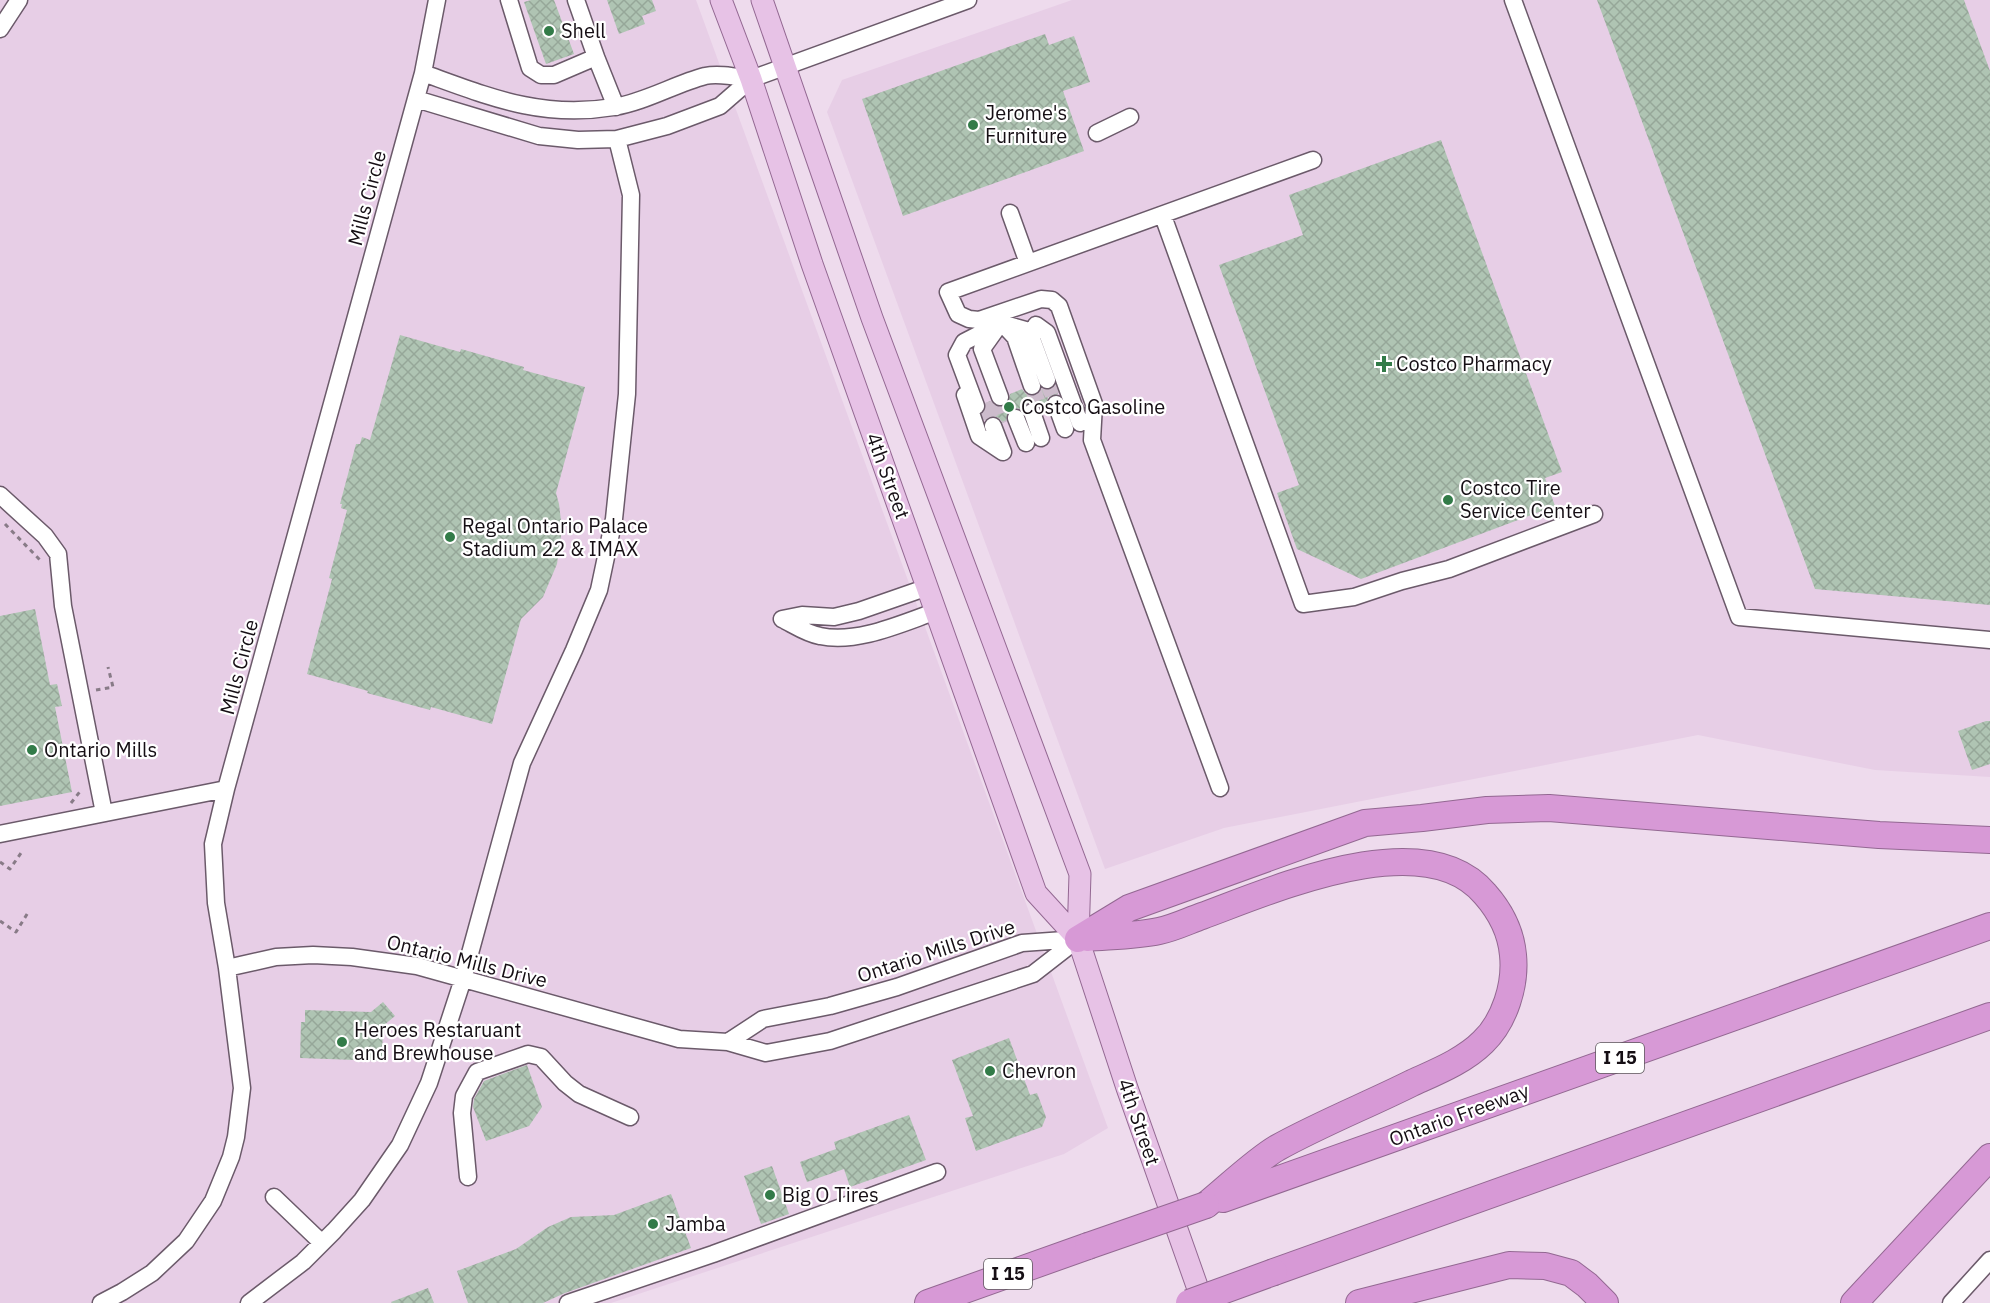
<svg xmlns="http://www.w3.org/2000/svg" width="1990" height="1303" font-family="'IBM Plex Sans',sans-serif">
<style>
.built{fill:#e7cee6}
.building{fill:url(#building-cross-hatch)}
.lines{fill:none;stroke-linecap:round;stroke-linejoin:round}
.minor-tunnel{stroke:#cdbccc;stroke-width:16;stroke-dasharray:16 8;stroke-linecap:butt}
.minor-casing{stroke:#6b5a6a;stroke-width:19}
.major-casing{stroke:#936892;stroke-width:23}
.highway-casing{stroke:#936892;stroke-width:28}
.path{stroke:#887b87;stroke-width:3;stroke-dasharray:4.5 4.5;stroke-linecap:butt}
.minor{stroke:#fff;stroke-width:16}
.major{stroke:#e7c2e6;stroke-width:21}
.highway{stroke:#d799d6;stroke-width:26}
.highway-bridge-casing{stroke:#936892;stroke-width:28;stroke-linecap:butt}
.highway-bridge{stroke:#d799d6;stroke-width:26}
.poi-dot{fill:#327b48;stroke:#fff;stroke-width:2}
.labels{text-anchor:middle;stroke-width:4.5;stroke-linejoin:round;paint-order:stroke}
.shield{fill:#fff;stroke:#5b565a;stroke-width:1.5}
.shield-label{font-size:18px;font-weight:bold;fill:#150e14}
.poi-label{font-size:20px;fill:#150e14;stroke:#fff;text-anchor:start}
.street-label{font-size:20px;fill:#150e14;stroke:#fff}
</style>
<defs>
<pattern id="building-cross-hatch" width="8" height="8" patternUnits="userSpaceOnUse" patternTransform="scale(1.5)"><rect width="8" height="8" fill="#afc4b3"/><path d="M0 0l8 8M0 8l8-8" fill="none" stroke="#96a799"/></pattern>
</defs>
<rect width="100%" height="100%" fill="#eedbed"/>
<!-- built -->
<path class="built" d="M0,0H696L1108,1128L1064,1154L611,1303H0Z
M1072,0H1990V777L1875,770L1698,735L1224,828L1105,869L827,112L842,80Z"/>
<!-- building -->
<path class="building" d="M531,0H554L574,54L546,64L524,2Z
M607,0H652L656,11L642,16L645,24L619,34Z
M1597,0H1964L1990,71V605L1815,589Z
M1045,34L1049,45L1074,36L1090,82L1063,91L1084,151L903,216L862,99Z
M1441,140L1562,472L1545,478L1555,506L1361,579L1297,549L1277,493L1299,485L1219,265L1303,235L1289,195Z
M400,335L460,352L461,349L524,367L523,370L585,387L556,493L559,504L562,529L557,564L543,597L521,619L492,724L431,707L430,710L367,693L368,691L307,674L332,579L329,578L347,510L341,508L342,504H340L356,444H360L362,437L370,440Z
M1055,386L1058,394L1048,397L1046,407L1042,409L1038,404L1029,402L1022,409L1013,408L1008,411L1006,421L1003,423L999,418L994,416L985,420L983,414L986,408V403L990,401L994,405L1003,407L1008,403L1010,394L1022,389L1026,394L1035,396L1042,389L1050,390Z
M35,609L50,685L57,684L62,706L55,707L72,792L0,806V616Z
M1986,721H1990V764L1972,770L1958,731Z
M383,1002L395,1016L383,1026L382,1061L300,1058L301,1022H305V1010L371,1012Z
M1009,1038L1030,1095L1037,1093L1046,1117L1042,1127L976,1151L965,1118L973,1116L952,1060Z
M527,1065L542,1107L529,1126L486,1141L473,1107L474,1099L484,1081Z
M909,1115L926,1160L850,1187L844,1169L807,1182L800,1162L836,1149L834,1142Z
M772,1166L789,1214L761,1224L744,1176Z
M671,1194L691,1248L565,1293L543,1303H468L457,1271L516,1249L548,1227L571,1217L614,1215Z
M428,1288L434,1303H392L391,1302Z"/>
<g class="lines">
<!-- minor-tunnel -->
<path class="minor-tunnel" d="M1047,380L1056,404
M1032,386L1040,409
M1000,397L1008,421
M985,403L993,426"/>
<defs>
<path id="minor" d="M509,0L530,68L541,75H554L596,57L576,0
M1513,0L1739,617L1990,640
M0,29L19,0
M596,57L616,107
M423,73C490,97 541,119 614,107C645,102 675,84 705,76C719,73 737,77 751,79
M416,99L539,136L578,140L617,139L667,126L720,106L751,79L968,0
M1097,133L1130,117
M1010,213L1028,263
M1163,216L1303,604L1354,597L1402,581L1449,569L1594,514
M1002,323L1015,337L1032,386
M1036,325L1047,333L1080,423
M997,328L982,349L1000,397
M965,395L979,436L1003,452
M1056,404L1065,429
M976,406L957,355L964,342L1001,323L1029,331L1047,380
M1032,412L1041,438
M1016,418L1026,443
M993,426L1003,452
M0,495L45,536L58,554L63,606L104,813
M782,619C794,625 807,634 820,636C858,644 902,623 937,611
M782,619L802,615L834,617L859,611L928,587
M1220,788L1092,440L1094,404L1059,306L1052,300L1041,299L979,320L969,319L958,314L948,292L1313,160
M0,834L226,789
M227,968L276,957L313,955L352,957L417,966L679,1039L728,1042L766,1053L830,1041L1033,974L1078,939
M728,1042L763,1019L830,1006L897,987L1022,943L1078,939
M468,1177L462,1113L464,1096L477,1072L528,1054L541,1057L565,1083L579,1094L630,1117
M274,1197L322,1243
M101,1303L122,1292L152,1273L186,1241L213,1201L231,1157L236,1137L242,1088L227,968L216,903L213,844L226,789L423,73L437,0
M249,1303L303,1262L334,1231L362,1200L400,1145L429,1083L463,979L522,763L574,650L599,590L614,519L627,394L631,195L617,139
M568,1303L713,1254L937,1172
M1951,1303L1990,1260"/>
<path id="major" d="M721,0L751,79L812,264L1036,893L1078,939
M762,0L872,318L1080,874L1078,939L1127,1088L1203,1303"/>
<path id="highway" d="M1087,938C1110,936 1136,936 1159,931C1174,928 1188,921 1202,916C1273,890 1425,822 1485,894C1500,911 1511,932 1513,955C1516,984 1505,1021 1483,1042C1464,1061 1436,1072 1412,1083C1368,1105 1320,1124 1277,1148C1255,1161 1227,1188 1206,1205
M1078,939L1129,908L1365,823L1422,818L1487,810L1549,808L1879,835L1990,840
M1223,1199L1990,926
M1274,1272L1990,1016
M928,1303L1088,1246
M1359,1303L1509,1265L1545,1266L1571,1273L1587,1285L1605,1303
M1854,1303L1990,1157"/>
</defs>
<!-- minor casing -->
<use href="#minor" class="minor-casing"/>
<!-- major casing -->
<use href="#major" class="major-casing"/>
<!-- highway casing -->
<use href="#highway" class="highway-casing"/>
<!-- path -->
<path class="path" d="M5,524L40,560
M96,690L113,687L108,667
M71,803L82,789
M0,862L10,869L23,850
M0,921L16,932L29,911"/>
<!-- minor -->
<use href="#minor" class="minor"/>
<!-- major -->
<use href="#major" class="major"/>
<!-- highway -->
<use href="#highway" class="highway"/>
<defs>
<path id="highway-bridge" d="M1088,1246L1206,1205
M1189,1303L1274,1272"/>
</defs>
<!-- highway-bridge casing -->
<use href="#highway-bridge" class="highway-bridge-casing"/>
<!-- highway-bridge -->
<use href="#highway-bridge" class="highway-bridge"/>
</g>
<!-- markers -->
<g class="poi-dot">
<circle cx="549" cy="31" r="6"/>
<circle cx="973" cy="125" r="6"/>
<path d="M1381 355h6v6h6v6h-6v6h-6v-6h-6v-6h6z"/>
<circle cx="1009" cy="407" r="6"/>
<circle cx="1448" cy="500" r="6"/>
<circle cx="450" cy="537" r="6"/>
<circle cx="32" cy="750" r="6"/>
<circle cx="342" cy="1042" r="6"/>
<circle cx="990" cy="1071" r="6"/>
<circle cx="770" cy="1195" r="6"/>
<circle cx="653" cy="1224" r="6"/>
</g>
<g class="labels">
<!-- shield labels -->
<g class="shield">
<rect x="1596" y="1043" width="48" height="30" rx="4.5"/>
<rect x="984" y="1259" width="48" height="30" rx="4.5"/>
</g>
<g class="shield-label">
<text x="1620" y="1064">I 15</text>
<text x="1008" y="1280">I 15</text>
</g>
<!-- poi labels -->
<g class="poi-label">
<text x="561" y="38">Shell</text>
<text x="985" y="120">Jerome's<tspan x="985" dy="23">Furniture</tspan></text>
<text x="1396" y="371">Costco Pharmacy</text>
<text x="1021" y="414">Costco Gasoline</text>
<text x="1460" y="495">Costco Tire<tspan x="1460" dy="23">Service Center</tspan></text>
<text x="462" y="533">Regal Ontario Palace<tspan x="462" dy="23">Stadium 22 &amp; IMAX</tspan></text>
<text x="44" y="757">Ontario Mills</text>
<text x="354" y="1037">Heroes Restaruant<tspan x="354" dy="23">and Brewhouse</tspan></text>
<text x="1002" y="1078">Chevron</text>
<text x="782" y="1202">Big O Tires</text>
<text x="665" y="1231">Jamba</text>
</g>
<!-- street labels -->
<g class="street-label">
<text transform="translate(367 198) rotate(-75)" y="7">Mills Circle</text>
<text transform="translate(888 476) rotate(70)" y="7">4th Street</text>
<text transform="translate(239 667) rotate(-75)" y="7">Mills Circle</text>
<text transform="translate(936 951) rotate(-18)" y="7">Ontario Mills Drive</text>
<text transform="translate(467 961) rotate(14)" y="7">Ontario Mills Drive</text>
<text transform="translate(1459 1115) rotate(-20)" y="7">Ontario Freeway</text>
<text transform="translate(1139 1122) rotate(71)" y="7">4th Street</text>
</g>
</g>
</svg>
